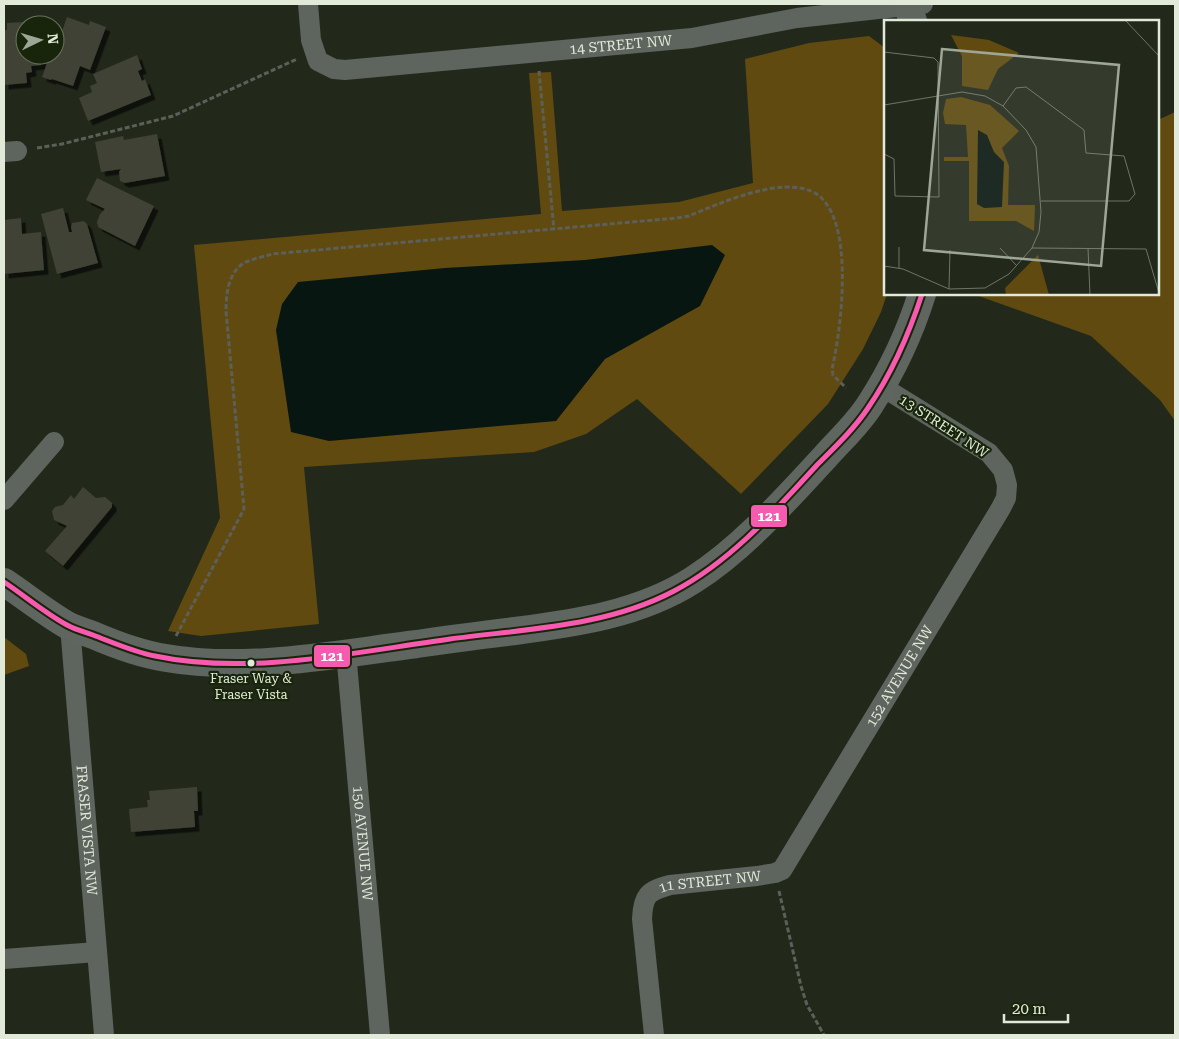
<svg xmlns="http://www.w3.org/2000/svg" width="1179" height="1039" font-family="'Roboto Serif',serif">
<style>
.green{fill:#614a10}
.water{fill:#081611}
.building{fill:#3f4235;filter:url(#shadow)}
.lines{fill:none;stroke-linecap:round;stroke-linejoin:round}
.path{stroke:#5c6059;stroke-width:3;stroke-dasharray:5 2.5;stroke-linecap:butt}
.street{stroke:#5e645e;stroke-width:20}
.secondary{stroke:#5f655f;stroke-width:28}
.bus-1-casing{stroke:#19250b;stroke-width:9}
.bus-1{stroke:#f75aaf;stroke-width:5}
.bus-dot{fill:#e1e9d9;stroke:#19250b;stroke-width:2}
.labels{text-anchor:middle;stroke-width:4.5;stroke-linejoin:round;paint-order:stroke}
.bus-label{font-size:13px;fill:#e1e9d9;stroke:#19250b}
.street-label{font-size:14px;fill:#e1e9d9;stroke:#19250b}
.inset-road{fill:none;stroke:#6e7667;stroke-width:1}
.view{fill:#9ea696;fill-opacity:0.15;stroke:#9ea696;stroke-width:2.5}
.inset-edge{fill:none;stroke:#e1e9d9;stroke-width:2.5}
.line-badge{stroke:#19250b;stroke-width:2}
.badge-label{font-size:14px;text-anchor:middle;font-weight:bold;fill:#fff}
</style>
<defs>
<filter id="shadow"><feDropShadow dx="4.5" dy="4.5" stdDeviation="0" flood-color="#0009"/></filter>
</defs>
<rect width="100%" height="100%" fill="#22291b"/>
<!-- green -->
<path class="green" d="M869,36L885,48V294H887L881,312L863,349L828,404L741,494L637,399L586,434L534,452L304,467L319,624L201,636L168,631L220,518L194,245L541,214L529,73L551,72L562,211L679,202L753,183L745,59L809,43Z
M1175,112V421L1160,400L1091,336L973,294H1158V120Z
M4,637L26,654L29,666L4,675Z"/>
<!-- water -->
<path class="water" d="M712,245L725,255L700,306L605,359L556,421L329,441L291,432L276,330L282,304L298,282L445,268L585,260Z"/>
<!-- building -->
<path class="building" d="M67,17L89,25L90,21L106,27L90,70L80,66L73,86L52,79L51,80L42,77L50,55H55V45L57,46Z
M24,22L25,55H41V65L31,66L32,72L26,73L27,83L4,85V30H7V23Z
M137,55L142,69L138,71L142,81L145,79L151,95L88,121L79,98L92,92L90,86L97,83L93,74Z
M157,134L165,176L125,183L120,181L119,172L121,169L101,172L95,142L123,136L124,140Z
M97,178L154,206L135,246L98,227L97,222L100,214L105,209L86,200Z
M63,208L69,232H72L71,227L72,223L84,221L87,224L98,263L57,274L41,214Z
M21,218L22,234L41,232L44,270L4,274V220Z
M83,487L96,498L105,497L112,503V507L63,566L45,551L67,526L54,520L52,511L55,507L63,505L71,495L74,499Z
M197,787L198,811H194L195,827L131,832L129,809L148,807L147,800H150L149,791Z"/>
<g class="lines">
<!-- path -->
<path class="path" d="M539,71L554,230
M37,148L62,144L173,116L297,59
M176,636L244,509L226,311C226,294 228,273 244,263C251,259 263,257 272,254L677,218L689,216C720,203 781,176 813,192C857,214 841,331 832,369L833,375L846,388
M779,891L801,986L807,1005L824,1035"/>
<!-- street -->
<g class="street">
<path id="s1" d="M308,4L311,40L318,61L334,69L345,70L692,38L797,18L923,4"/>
<path d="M4,152L17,151"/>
<path d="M4,500L54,442"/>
<path id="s2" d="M70,626L104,1035"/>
<path id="s3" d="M346,652L380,1035"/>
<path d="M4,959L97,952"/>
<path id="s4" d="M654,1035L642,919C643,895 648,891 670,885L757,876L775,873L782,870L1001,508L1006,498L1007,485L1003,470L989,453L881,386"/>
</g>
<!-- secondary -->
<path class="secondary" d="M907,4L913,21
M4,582C25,596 45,612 67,625C75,629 84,632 93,635C116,645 140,654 166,658C247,672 336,654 417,644C450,639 482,635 515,631C576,623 640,614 693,580C742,549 785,500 825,457C840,440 859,423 871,403C893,369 910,332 922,294"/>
<defs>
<path id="bus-1" d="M4,582C25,596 45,613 67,625C76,630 85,632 93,635C114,643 134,652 155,656C250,676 355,652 450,639C524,629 606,627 674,591C731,561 774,512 817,465C835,447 854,429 868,408C892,373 909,334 922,294"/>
</defs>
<!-- bus-1 casing -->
<use href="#bus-1" class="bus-1-casing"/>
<!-- bus-1 -->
<use href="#bus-1" class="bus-1"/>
</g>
<!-- markers -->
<circle class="bus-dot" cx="251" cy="663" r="4.5"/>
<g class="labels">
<!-- bus labels -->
<g class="bus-label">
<text x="251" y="683">Fraser Way &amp;<tspan x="251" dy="16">Fraser Vista</tspan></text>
</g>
<!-- street labels -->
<g class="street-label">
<text dy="5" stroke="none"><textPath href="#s1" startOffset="364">14 STREET NW</textPath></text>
<text transform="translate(944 426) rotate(33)" y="5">13 STREET NW</text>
<text dy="5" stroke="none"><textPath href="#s4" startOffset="506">152 AVENUE NW</textPath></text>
<text dy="5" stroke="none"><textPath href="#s2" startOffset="205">FRASER VISTA NW</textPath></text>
<text dy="5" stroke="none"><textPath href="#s3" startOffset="192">150 AVENUE NW</textPath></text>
<text dy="5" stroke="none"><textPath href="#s4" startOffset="206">11 STREET NW</textPath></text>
</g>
</g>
<!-- overview -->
<g transform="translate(884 20)">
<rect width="275" height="275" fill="#22291b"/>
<path d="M67,15L105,20L135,33L114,49L104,70L78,66V36ZM77,77L106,85L135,111L118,128L125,146L124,185H151L150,211L132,201H85V141H60V137H84L82,105L61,104L59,93L62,79ZM154,235L165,275H122L121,268Z" fill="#614a10"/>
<path d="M94,110L103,115L110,132L120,142L118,187L100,188L93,184Z" fill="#081611"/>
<path class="inset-road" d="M241,0L275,36M0,32L50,38L54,42L55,177L11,176L10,139L0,134M0,85L78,72L101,76L119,86L142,110L152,127L157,192L155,212L148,228L125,254L101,268L65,269L19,249L0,246M119,86L132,68L142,67L200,110L202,133L240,136L251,174L245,181H157M116,228L133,246M148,228L262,229L275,273M204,228L206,275M15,248V227M65,269L66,230"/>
<path class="view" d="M58,29L235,45L217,246L40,230Z"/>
<rect width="275" height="275" class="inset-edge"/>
</g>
<g class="line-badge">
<rect x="750" y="504" width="38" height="24" rx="5" fill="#f75aaf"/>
<rect x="313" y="644" width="38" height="24" rx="5" fill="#f75aaf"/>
</g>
<g class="badge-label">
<text x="769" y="521">121</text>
<text x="332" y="661">121</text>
</g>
<!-- border -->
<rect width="1179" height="1039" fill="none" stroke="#e1e9d9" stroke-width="10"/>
<!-- north arrow -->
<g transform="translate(40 40) rotate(85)"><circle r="24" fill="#19250b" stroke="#69735d"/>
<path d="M0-4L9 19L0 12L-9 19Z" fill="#9ea696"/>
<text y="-8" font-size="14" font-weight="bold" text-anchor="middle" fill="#e1e9d9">N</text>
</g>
<!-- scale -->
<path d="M1004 1014v8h64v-8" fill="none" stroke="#e1e9d9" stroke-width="2.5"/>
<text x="1012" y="1014" font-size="15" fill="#e1e9d9" stroke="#19250b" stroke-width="4" paint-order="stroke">20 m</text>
</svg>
